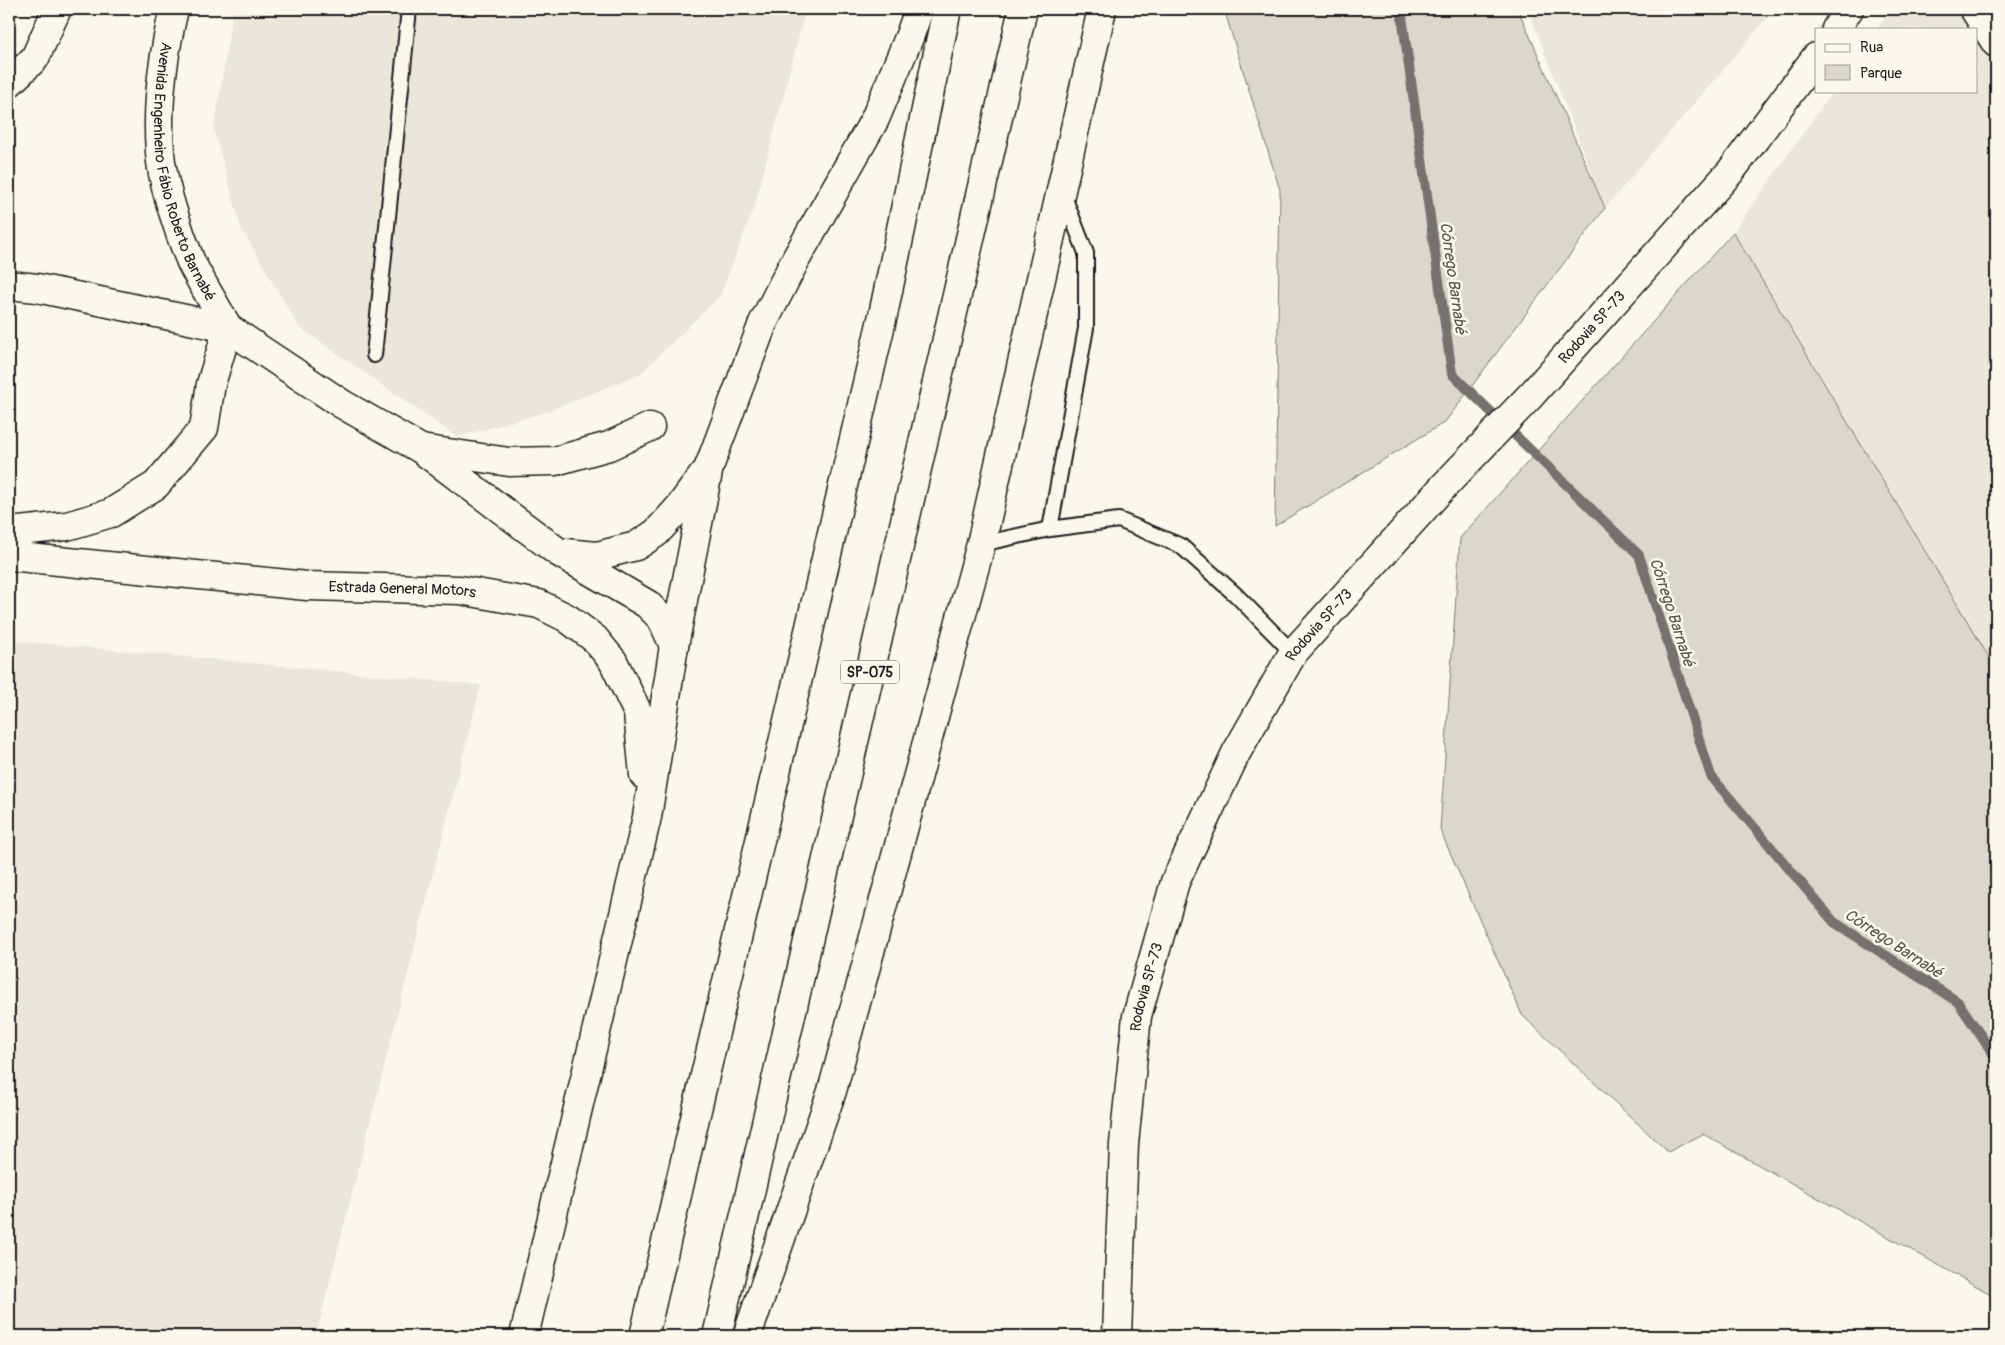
<svg xmlns="http://www.w3.org/2000/svg" width="2005" height="1345" font-family="Pangolin,sans-serif">
<style>
.built{fill:#eae6dc}
.green{fill:#dad7ce;stroke:#7b7a75}
.lines{fill:none;stroke-linecap:round;stroke-linejoin:round}
.stream{stroke:#74726e;stroke-width:10}
.lane-casing{stroke:#1c1c1c;stroke-width:18}
.street-casing{stroke:#1c1c1c;stroke-width:31}
.secondary-casing{stroke:#1c1c1c;stroke-width:31}
.highway-casing{stroke:#1c1c1c;stroke-width:31}
.lane{stroke:#fbf7ec;stroke-width:14}
.street{stroke:#fbf7ec;stroke-width:28}
.secondary{stroke:#fbf7ec;stroke-width:28}
.highway{stroke:#fbf7ec;stroke-width:28}
.labels{text-anchor:middle;stroke-width:5;stroke-linejoin:round;paint-order:stroke}
.shield{fill:#fbf7ec;stroke:#5f5e5a;stroke-width:1}
.shield-label{font-size:14px;font-weight:bold;fill:#1c1c1c}
.street-label{font-size:15px;fill:#1c1c1c;stroke:#fbf7ec}
.water-label{font-size:16px;font-style:italic;fill:#575653;stroke:#fbf7ec}
</style>
<rect width="100%" height="100%" fill="#fbf7ec"/>
<filter id="ink" filterUnits="userSpaceOnUse"><feTurbulence type="fractalNoise" baseFrequency=".02" numOctaves="2"/><feDisplacementMap in="SourceGraphic" scale="10" xChannelSelector="R" yChannelSelector="G"/><feConvolveMatrix kernelMatrix="1 2 1 2 8 2 1 2 1" color-interpolation-filters="sRGB"/></filter>
<g filter="url(#ink)">
<!-- built -->
<path class="built" d="M233,9H806L755,205L720,296L640,374L546,412L457,437L299,327L241,228L214,130Z
M1528,9H1775L1605,208Z
M1891,9H1996V669L1733,232L1833,91H1976V29H1877Z
M9,640L481,685L316,1336H9Z"/>
<!-- green -->
<path class="green" d="M1224,9H1518L1605,208L1445,422L1275,526L1280,190Z
M1733,232L1996,669V1297L1703,1134L1668,1152L1522,1015L1440,830L1460,538Z"/>
<g class="lines">
<!-- stream -->
<path class="stream" d="M1401,9L1452,374L1639,555L1711,776L1834,922L1958,1002L1996,1058"/>
<defs>
<path id="lane" d="M374,355L409,9
M1050,529L1086,328V253L1063,194
M981,544L1050,529L1119,520L1181,546L1236,595L1293,653"/>
<path id="street" d="M421,449L509,462L555,461L609,446L650,427"/>
<g id="secondary">
<path id="s1" d="M174,9C163,56 156,103 160,152C162,183 179,233 191,262C202,284 216,306 228,328"/>
<path d="M1974,9L1996,43"/>
<path d="M1836,29L1849,9"/>
<path d="M9,83L35,58L57,9"/>
<path d="M9,285L37,288L228,328L342,404L421,449L558,552L647,604L662,619L674,646"/>
<path d="M9,532L67,526L111,513L156,485L204,428L211,384L228,328"/>
<path d="M565,553L597,556L636,546L656,533L678,509L704,474"/>
<path id="s2" d="M9,556L307,586L460,590L539,604L567,618L595,639L613,661L638,713L644,775"/>
<path d="M524,1336L647,817L674,646L709,467"/>
<path id="s3" d="M1117,1336L1124,1144L1137,1016L1175,882L1236,753L1293,653L1445,485L1532,394L1731,171L1816,57"/>
</g>
<path id="highway" d="M709,467L763,323L797,257L875,119L910,35L919,9
M644,1336L883,315L947,9
M717,1336L1023,9
M747,1336L832,1091L981,544L1102,9"/>
</defs>
<!-- lane casing -->
<use href="#lane" class="lane-casing"/>
<!-- street casing -->
<use href="#street" class="street-casing"/>
<!-- secondary casing -->
<use href="#secondary" class="secondary-casing"/>
<!-- highway casing -->
<use href="#highway" class="highway-casing"/>
<!-- lane -->
<use href="#lane" class="lane"/>
<!-- street -->
<use href="#street" class="street"/>
<!-- secondary -->
<use href="#secondary" class="secondary"/>
<!-- highway -->
<use href="#highway" class="highway"/>
</g>
</g>
<g class="labels">
<!-- shield labels -->
<rect class="shield" x="841" y="660.5" width="58" height="23" rx="4"/>
<g class="shield-label">
<text x="870" y="677">SP-075</text>
</g>
<!-- street labels -->
<g class="street-label">
<text dy="5" stroke="none"><textPath href="#s1" startOffset="168">Avenida Engenheiro Fábio Roberto Barnabé</textPath></text>
<text dy="5" stroke="none"><textPath href="#s3" startOffset="1160">Rodovia SP-73</textPath></text>
<text dy="5" stroke="none"><textPath href="#s2" startOffset="395">Estrada General Motors</textPath></text>
<text dy="5" stroke="none"><textPath href="#s3" startOffset="756">Rodovia SP-73</textPath></text>
<text dy="5" stroke="none"><textPath href="#s3" startOffset="351">Rodovia SP-73</textPath></text>
</g>
<!-- water labels -->
<g class="water-label">
<text transform="translate(1454 278) rotate(82)" y="6">Córrego Barnabé</text>
<text transform="translate(1673 612) rotate(72)" y="6">Córrego Barnabé</text>
<text transform="translate(1894 943) rotate(33)" y="6">Córrego Barnabé</text>
</g>
</g>
<!-- margin -->
<rect width="2005" height="1345" fill="none" stroke="#fbf7ec" stroke-width="30"/>
<rect x="15" y="15" width="1975" height="1315" fill="none" stroke="#1c1c1c" stroke-width="2" filter="url(#ink)"/>
<!-- legend -->
<rect x="1815" y="28" width="162" height="65" fill="#fbf7ec" stroke="#a29f99"/>
<rect x="1825" y="44" width="25" height="8" fill="#fbf7ec" stroke="#a29f99"/>
<text x="1860" y="52" font-size="15" fill="#1c1c1c">Rua</text>
<rect x="1825" y="65" width="25" height="15" fill="#dad7ce" stroke="#a29f99"/>
<text x="1860" y="78" font-size="15" fill="#1c1c1c">Parque</text>
</svg>
